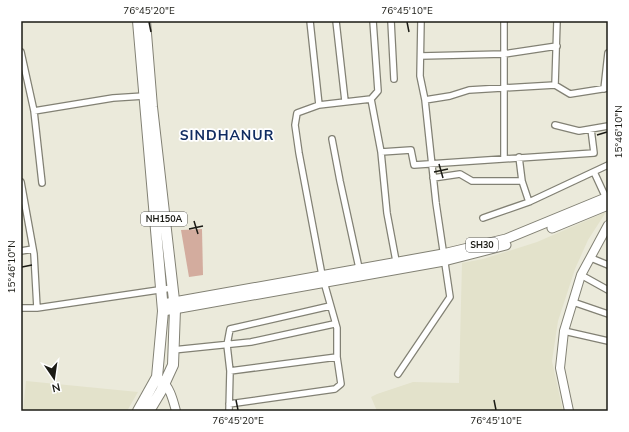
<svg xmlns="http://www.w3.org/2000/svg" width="629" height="432" font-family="'Nunito Sans',sans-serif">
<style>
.built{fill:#e3e2cb}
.green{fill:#d3ac9e}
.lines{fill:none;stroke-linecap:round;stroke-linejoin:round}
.street-casing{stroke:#828174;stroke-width:8}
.secondary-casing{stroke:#828174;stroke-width:10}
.primary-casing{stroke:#828174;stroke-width:11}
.highway-casing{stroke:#828174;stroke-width:12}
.street{stroke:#fff;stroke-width:5.5}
.secondary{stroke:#fff;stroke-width:8}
.primary{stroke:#fff;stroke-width:9}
.highway{stroke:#fff;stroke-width:10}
.ticks{fill:none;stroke:#1b1b15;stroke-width:1.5}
.labels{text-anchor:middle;stroke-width:3.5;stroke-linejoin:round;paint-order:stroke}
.shield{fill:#fff;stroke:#5f5f5b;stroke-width:1}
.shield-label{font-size:9px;font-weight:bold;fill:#1b1b15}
.district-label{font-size:14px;font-weight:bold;letter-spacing:1px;fill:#102c61;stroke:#fff}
.neatline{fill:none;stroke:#1b1b15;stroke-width:1.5}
.ticks-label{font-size:10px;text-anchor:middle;fill:#1b1b15}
</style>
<rect width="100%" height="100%" fill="#ebeadb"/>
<!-- built -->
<path class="built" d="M606,212L588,240L575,269L558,321L552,361L563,411H377L371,397L377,394L413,382L459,383L462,263L483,259L537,242Z
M26,381L138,392L127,411H23Z"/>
<!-- green -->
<path class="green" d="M202,229L203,275L189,277L181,230Z"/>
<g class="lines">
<defs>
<path id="street" d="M310,21L319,105
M336,21L345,101
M391,21L394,79
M504,21V159
M21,52L34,111L42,183
M421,56L504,54L557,46
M555,85L557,21
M604,89L608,53
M371,99L381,152L387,213L396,261
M425,100L450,96L469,90L555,85L570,94L608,88
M34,111L113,98L144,96
M555,125L579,131L608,126
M332,139L340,181L359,268
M381,152L411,150L414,165L594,153L591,129
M519,157L522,181L529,202
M594,172L606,198
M433,178L460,174L472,181H522
M21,182L34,254L37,308
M483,218L529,202L608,165
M21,251L33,249
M591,258L608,265
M581,275L608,290
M573,302L608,314
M21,308H37L172,288
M564,331L608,341
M173,350L251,342L334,324
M230,371L337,357
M398,374L450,297L436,203L425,100L420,76L421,21
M229,404L335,389L341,384L337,357V328L322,275L299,153L295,125L297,113L319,105L371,99L378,91L373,21
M229,411L230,371L227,345L230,329L330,306"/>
<path id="secondary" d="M161,380C170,387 173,400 176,411
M569,411L560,368L564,331L581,275L608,225"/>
<path id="primary" d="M552,228L608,205
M163,304L443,254L506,239L608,197
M163,311L444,261L506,245"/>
<path id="highway" d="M138,21L163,311L157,377L138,411
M145,21L152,107L175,309L173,365L161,391L149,411"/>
</defs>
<!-- street casing -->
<use href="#street" class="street-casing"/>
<!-- secondary casing -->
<use href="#secondary" class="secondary-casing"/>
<!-- primary casing -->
<use href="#primary" class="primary-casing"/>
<!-- highway casing -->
<use href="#highway" class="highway-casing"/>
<!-- street -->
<use href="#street" class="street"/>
<!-- secondary -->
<use href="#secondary" class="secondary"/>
<!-- primary -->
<use href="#primary" class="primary"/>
<!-- highway -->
<use href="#highway" class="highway"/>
</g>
<!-- ticks -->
<path class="ticks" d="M149,22L151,32M407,22L409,32M597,135L607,132M439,164L443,178M434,172L448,169M194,221L198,234M189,229L203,226M22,267L32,265M236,400L238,410M494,400L496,410"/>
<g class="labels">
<!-- shield labels -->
<g class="shield">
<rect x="141" y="212" width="46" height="14" rx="3"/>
<rect x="466" y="238" width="32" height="14" rx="3"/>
</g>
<g class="shield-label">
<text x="164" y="222">NH150A</text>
<text x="482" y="248">SH30</text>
</g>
<!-- district labels -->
<g class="district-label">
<text x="227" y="140">SINDHANUR</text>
</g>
</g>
<!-- border -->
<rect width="629" height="432" fill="none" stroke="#ffffff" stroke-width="44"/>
<!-- north arrow -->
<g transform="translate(54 378) rotate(167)" stroke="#ffffff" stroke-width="3" paint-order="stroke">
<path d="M0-3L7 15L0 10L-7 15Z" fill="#1b1b15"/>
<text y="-6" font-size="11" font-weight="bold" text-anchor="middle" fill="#1b1b15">N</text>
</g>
<rect x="22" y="22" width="585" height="388" class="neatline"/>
<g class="ticks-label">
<text x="149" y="14">76°45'20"E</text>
<text x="407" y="14">76°45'10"E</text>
<text transform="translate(618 132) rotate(-90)" y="4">15°46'10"N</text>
<text transform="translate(11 267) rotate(-90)" y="4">15°46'10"N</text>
<text x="238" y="424">76°45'20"E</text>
<text x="496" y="424">76°45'10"E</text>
</g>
</svg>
